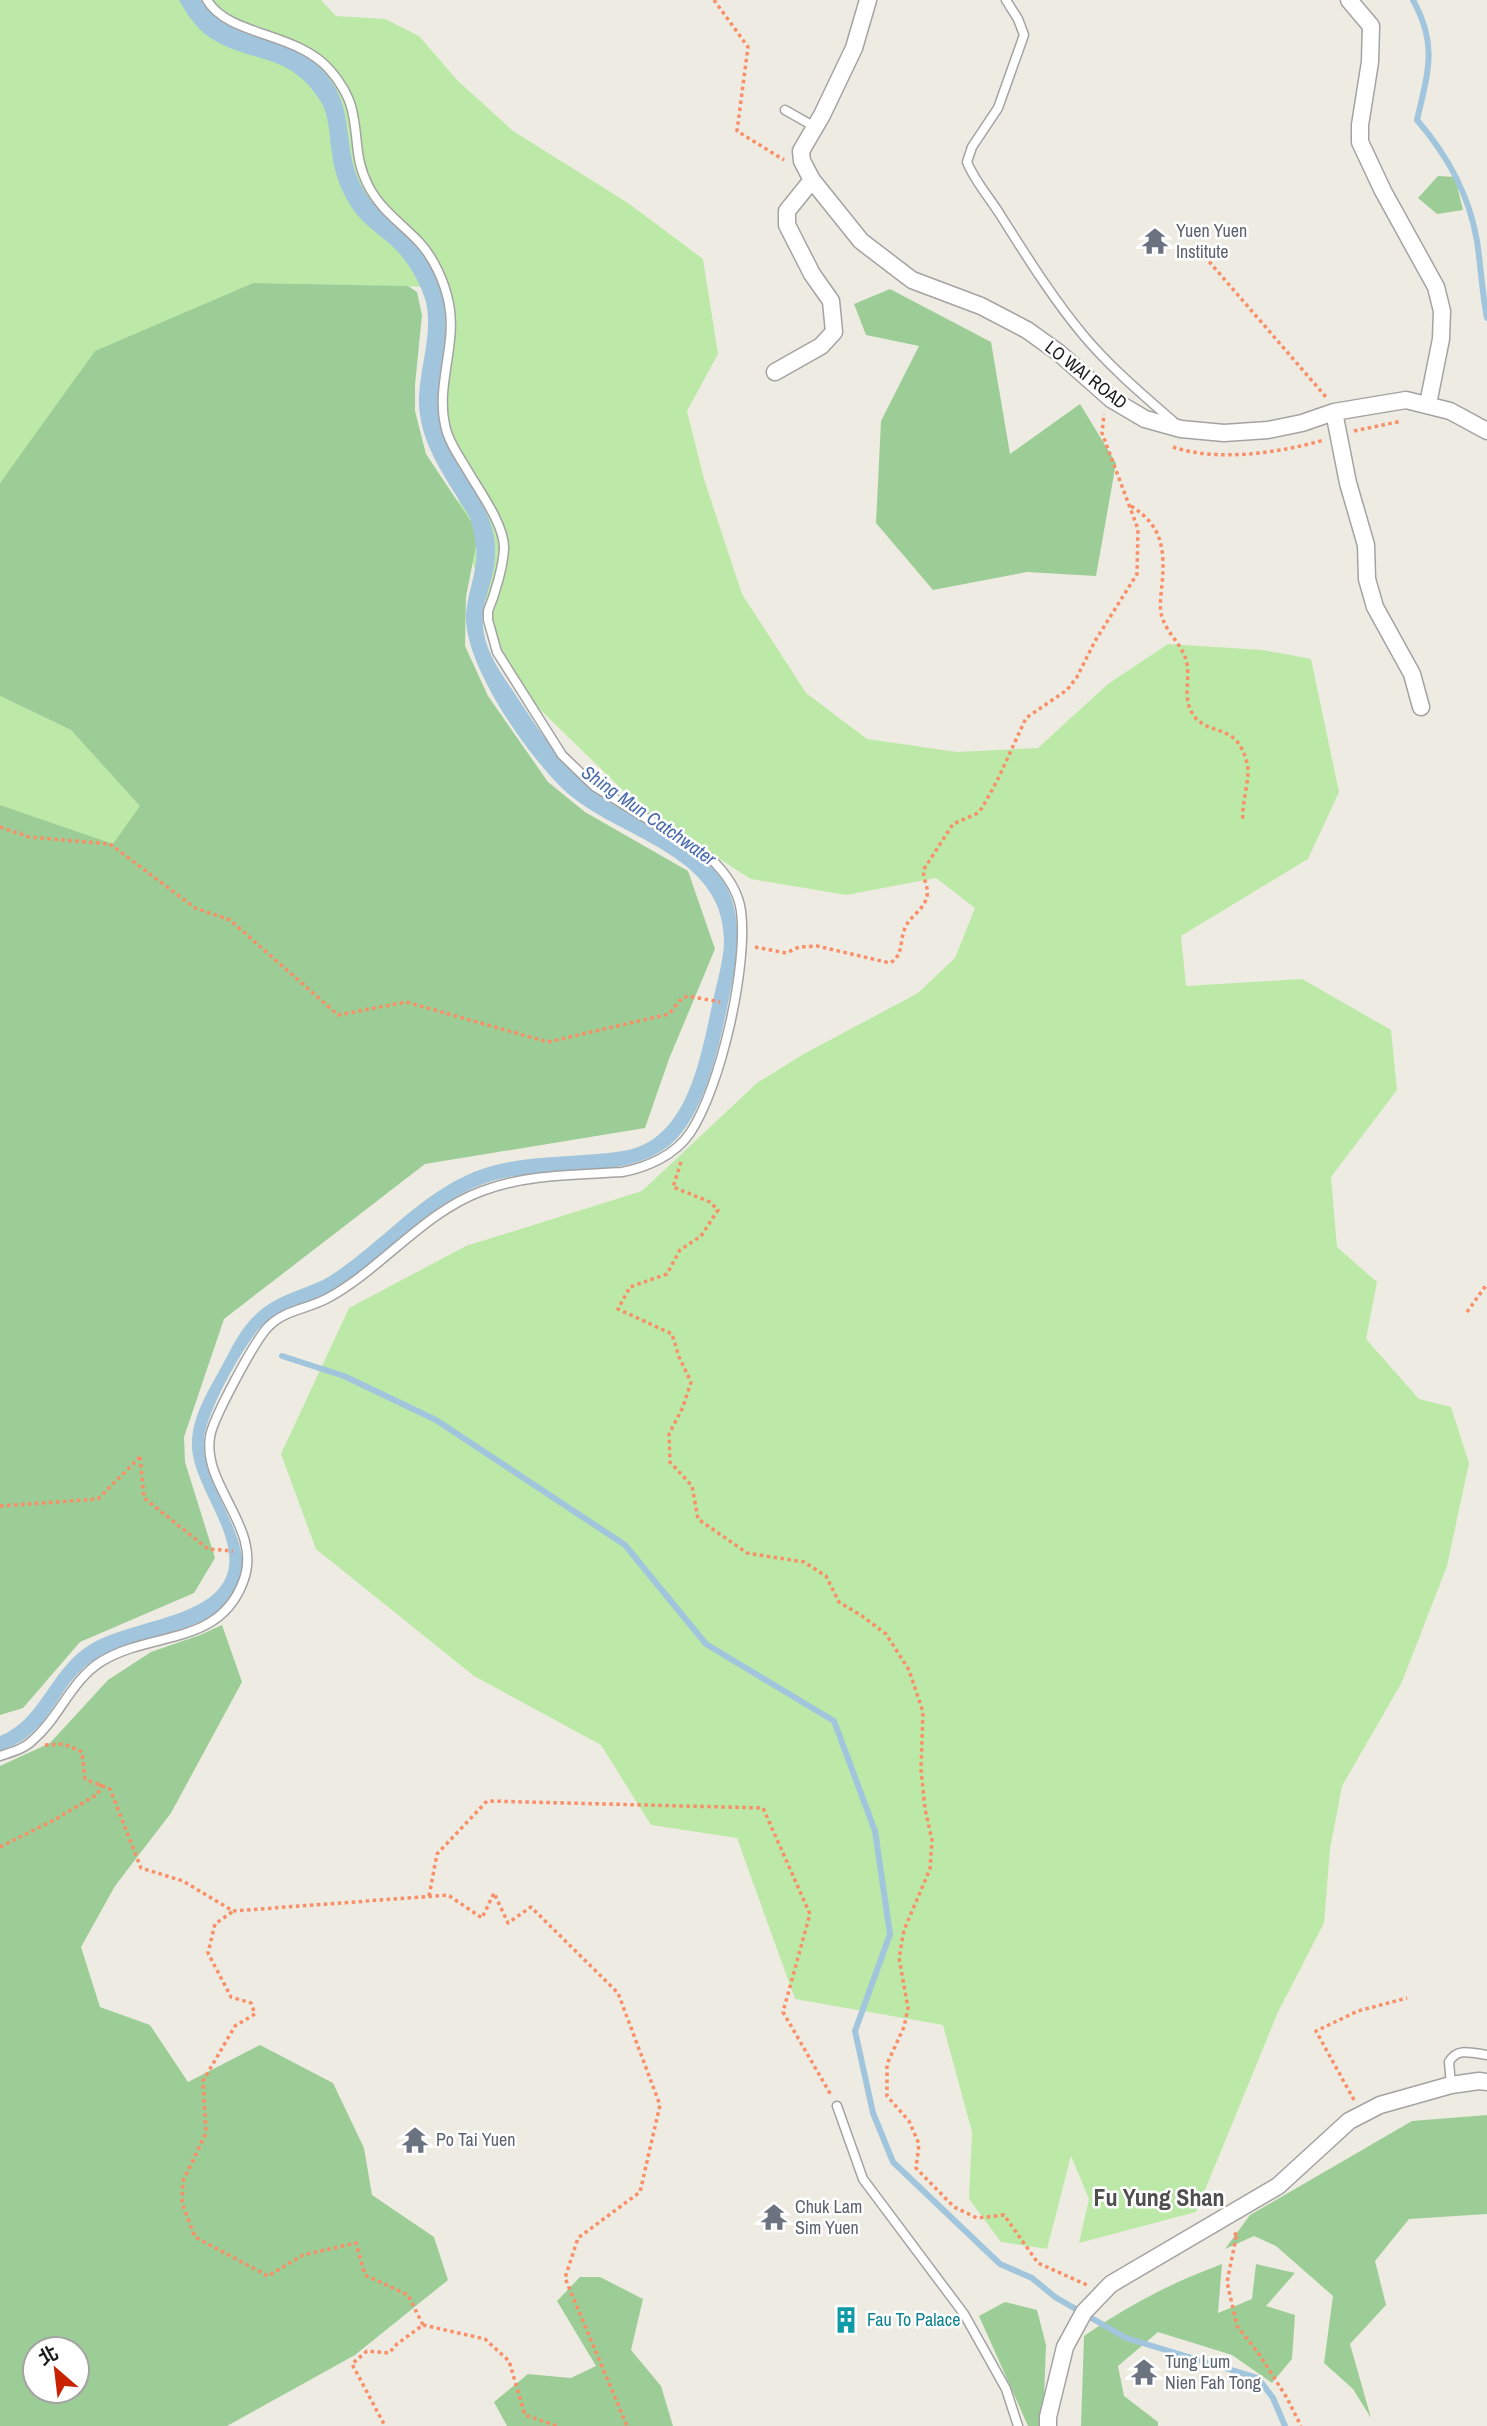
<svg xmlns="http://www.w3.org/2000/svg" width="1487" height="2426" font-family="'Archivo Narrow','Noto Sans TC',sans-serif">
<style>
.grass{fill:#bce9a7}
.forest{fill:#9dcd96;fill-rule:evenodd}
.water{fill:#a1c5dc}
.lines{fill:none;stroke-linecap:round;stroke-linejoin:round}
.stream{stroke:#a1c5dc;stroke-width:6}
.lane-casing{stroke:#a3a3a3;stroke-width:11}
.street-casing{stroke:#a3a3a3;stroke-width:19}
.path{stroke:#f98e67;stroke-width:3.5;stroke-dasharray:3.5 3.5;stroke-linecap:butt}
.lane{stroke:#fff;stroke-width:8}
.street{stroke:#fff;stroke-width:16}
.labels{text-anchor:middle;stroke-width:5;stroke-linejoin:round;paint-order:stroke}
.worship-label{font-size:18px;fill:#5b616d;stroke:#fff;text-anchor:start}
.street-label{font-size:18px;fill:#1c1c1c;stroke:#fff}
.culture-label{font-size:18px;fill:#0d838f;stroke:#fff;text-anchor:start}
.water-label{font-size:19px;font-style:italic;fill:#496aab;stroke:#fff}
.district-label{font-size:24px;font-weight:bold;fill:#4f4f4f;stroke:#fff}
</style>
<rect width="100%" height="100%" fill="#eeece2"/>
<!-- grass -->
<path class="grass" d="M0,0H321L336,16L385,19L419,36L457,80L513,131L628,203L703,259L718,354L687,411L704,479L742,594L806,693L867,739L957,752L1038,748L1108,684L1168,644L1263,650L1311,659L1339,792L1308,859L1181,936L1186,986L1302,979L1391,1030L1397,1090L1331,1177L1337,1247L1377,1282L1366,1339L1419,1399L1451,1407L1469,1463L1447,1566L1402,1682L1342,1786L1330,1849L1324,1923L1278,2012L1196,2212L1079,2243L1089,2199L1071,2156L1047,2249L1001,2242L969,2199L972,2132L943,2025L795,1999L737,1838L651,1825L601,1745L474,1676L316,1549L281,1454L349,1308L466,1246L642,1191L757,1083L802,1055L918,993L955,958L975,908L936,878L846,895L751,879L644,811L514,684L473,564L437,407L436,287L253,283L96,351L0,483Z
M0,696L71,730L141,806L113,845L0,805Z"/>
<!-- forest -->
<path class="forest" d="M1438,176L1455,177L1463,210L1437,214L1418,198Z
M253,283L408,286L417,292L422,315L415,385V411L426,454L474,526L477,540L466,597L465,646L488,696L548,782L585,812L688,871L715,949L669,1059L645,1128L425,1164L224,1319L184,1437L185,1462L215,1558L194,1593L80,1642L23,1708L0,1715V805L113,844L140,806L71,730L0,696V483L95,351Z
M890,289L991,342L1010,454L1080,404L1116,463L1096,576L1027,572L933,590L876,523L881,421L919,346L866,335L854,304Z
M222,1625L242,1682L171,1813L115,1886L81,1947L100,2007L150,2025L188,2082L260,2045L333,2083L364,2148L372,2195L434,2237L448,2280L355,2355L227,2426H0V1766L50,1743L108,1680L151,1652L200,1635ZM35,2349H77V2391H35Z
M1487,2115V2214L1409,2219L1375,2261L1386,2305L1350,2344L1371,2418L1353,2389L1324,2363L1333,2296L1276,2246L1254,2236L1225,2249L1250,2215L1412,2121Z
M1222,2264L1218,2313L1252,2299L1256,2264L1295,2273L1266,2306L1295,2315L1292,2359L1272,2383L1232,2355L1158,2332L1118,2366L1124,2396L1158,2422V2426H1081L1084,2336C1129,2305 1171,2283 1222,2264Z
M580,2277H600L643,2299L631,2350L661,2386L673,2426H507L494,2402L528,2374L571,2378L596,2366L557,2301Z
M1005,2302L1037,2310L1046,2345L1043,2426H1028L979,2316Z"/>
<!-- water -->
<path class="water" d="M179,0H201C231,42 279,31 316,64C359,102 339,144 362,187C372,207 387,217 403,231C418,245 430,263 437,281C459,334 429,377 441,426C451,469 494,502 495,548C496,592 470,608 491,655C498,670 508,683 517,697C542,735 566,772 604,798C641,824 712,850 729,892C745,930 734,974 726,1013C718,1051 705,1107 678,1137C636,1184 549,1164 492,1181C429,1200 386,1258 331,1291C306,1307 277,1307 257,1331C240,1353 205,1414 204,1441C200,1496 281,1560 219,1610C184,1638 131,1635 94,1660C53,1687 55,1733 0,1751V1736C40,1720 50,1672 85,1648C121,1622 195,1621 221,1586C251,1545 191,1488 192,1444C192,1414 211,1387 224,1362C236,1339 245,1321 266,1306C286,1292 310,1288 330,1276C380,1244 418,1195 474,1172C522,1153 573,1159 623,1151C689,1141 701,1054 713,1001C717,981 724,960 724,940C723,852 617,839 564,790C527,755 464,665 466,615C467,597 474,580 476,562C478,548 474,532 470,518C448,480 418,444 419,398C420,366 433,334 426,302C420,281 407,259 390,244C375,231 359,221 349,203C340,188 334,171 332,153C329,136 330,117 321,102C289,50 251,65 209,37C195,27 187,14 179,0Z"/>
<g class="lines">
<!-- stream -->
<path class="stream" d="M1413,0C1438,45 1428,72 1417,120C1448,156 1469,194 1477,241C1481,267 1482,293 1487,318
M282,1356L344,1376L436,1420L625,1545L706,1644L834,1721L875,1831L890,1934L855,2031L873,2113L893,2162L1000,2264L1032,2278L1055,2297L1126,2338L1258,2378L1273,2398L1285,2426"/>
<defs>
<path id="lane" d="M1006,0L1018,19L1024,35L998,108L972,147L967,162C975,182 990,198 1001,216C1027,257 1053,299 1084,336C1111,368 1143,395 1174,422
M785,110L815,127
M0,1756C12,1752 24,1749 33,1740C60,1717 71,1680 102,1661C152,1631 219,1646 243,1582C264,1529 202,1487 210,1437C212,1420 256,1338 269,1326C285,1310 307,1309 326,1299C381,1270 422,1213 482,1191C526,1174 575,1175 622,1172C648,1167 675,1155 690,1133C721,1087 748,965 741,911C738,889 725,872 709,857L594,786L562,755L497,652L488,620V611C495,594 503,567 504,549C505,525 478,489 466,468C458,455 448,440 445,425C436,385 457,344 449,304C445,283 434,258 419,242C402,224 381,210 369,187C354,159 359,139 352,110C349,96 339,80 329,69C296,32 228,36 207,0
M1451,2085L1449,2062C1457,2047 1472,2053 1487,2055
M837,2106L863,2179L964,2314L1006,2389L1018,2426"/>
<path id="street" d="M868,0L854,48L822,115L801,151L802,161L812,180L861,241L912,280L981,306L1027,330L1059,353L1111,399L1145,419L1181,429L1224,433L1268,430L1302,423L1334,412L1406,400L1450,411L1487,431
M1349,0L1371,26L1370,62L1360,125V142L1383,191L1436,287L1442,311L1441,339L1428,404
M775,372L821,346L834,332L831,301L812,274L787,225V211L812,180
M1334,412L1348,483L1366,545L1367,579L1375,607L1412,674L1421,707
M1048,2426V2417L1065,2347L1084,2312L1111,2284L1278,2186L1349,2121L1380,2105L1451,2085L1479,2081L1487,2082"/>
</defs>
<!-- lane casing -->
<use href="#lane" class="lane-casing"/>
<!-- street casing -->
<use href="#street" class="street-casing"/>
<!-- path -->
<path class="path" d="M714,0L748,47L737,131L784,160
M1200,251L1326,397
M1354,431L1402,421
M1173,447C1217,462 1279,453 1324,440
M1131,506C1163,526 1165,550 1162,585C1161,595 1159,607 1162,617C1167,634 1184,646 1187,664C1190,681 1182,700 1194,716C1210,737 1237,722 1247,763C1251,778 1241,802 1243,821
M0,827L29,837L110,844L195,908L230,920L338,1015L406,1002L548,1042L669,1014L682,998L688,996L720,1002
M755,947L786,953L799,947L817,946L890,963C904,955 899,942 905,928C909,917 925,909 927,896C929,886 922,879 924,869L953,824L976,814L982,808L997,781L1026,718L1067,690L1077,677L1095,641L1137,574L1138,529L1102,433L1104,414
M681,1162L673,1187L710,1202L718,1210L701,1236L680,1250L667,1274L630,1287L618,1309L672,1334L679,1357L691,1382L683,1407L669,1434L670,1462L692,1486L698,1519L747,1553L804,1562L826,1576L839,1602L862,1616L886,1634L909,1670L923,1712L921,1769L925,1809L932,1840L930,1869L904,1930L899,1958L908,2008L904,2027L887,2064V2096L909,2121L919,2144L916,2168L954,2207L977,2218L1004,2215L1038,2263L1087,2285
M1467,1312L1487,1284
M140,1457L144,1498L208,1549L233,1551
M0,1506L98,1499L140,1457
M45,1745L64,1744L82,1752L85,1779L110,1789L141,1868L183,1881L233,1911L448,1895L482,1918L494,1893L508,1923L531,1907L618,1993L660,2105L640,2192L578,2238L565,2278L627,2426
M0,1847L54,1820L98,1794L101,1784
M429,1896L437,1854L487,1801L763,1808L810,1914L783,2012L831,2095
M232,1912L215,1924L208,1953L231,1997L251,2003L255,2014L235,2026L203,2081L206,2133L183,2181L182,2203L195,2237L268,2276L303,2255L356,2243L365,2275L408,2295L423,2325L397,2344L389,2353L367,2351L352,2364L385,2426
M1354,2100L1316,2031L1358,2011L1407,1998
M1234,2235L1237,2233L1227,2282L1237,2326L1259,2354L1287,2398L1301,2426
M423,2325L485,2339L509,2361L525,2415L557,2426"/>
<!-- lane -->
<use href="#lane" class="lane"/>
<!-- street -->
<use href="#street" class="street"/>
</g>
<!-- icons -->
<defs>
<symbol id="temple-bare" viewBox="-9 -9 18 18"><path d="M0-6L5-2H3V0L6.5 2.5H4V6H1.5V3h-3V6H-4V2.5H-6.5L-3 0V-2H-5Z" fill="#6b7280" stroke="#fff" stroke-width="2.5" paint-order="stroke"/></symbol>
<symbol id="building-bare" viewBox="-9 -9 18 18"><path d="M-4-6H4V6H1V3H-1V6H-4ZM-2.5-4.3h1.7v1.8h-1.7ZM.8-4.3h1.7v1.8H.8ZM-2.5-1h1.7V.8h-1.7ZM.8-1h1.7V.8H.8Z" fill="#0f9aa8" stroke="#fff" stroke-width="2.5" paint-order="stroke"/></symbol>
</defs>
<g fill-rule="evenodd">
<use href="#temple-bare" x="1136" y="222" width="38" height="38"/>
<use href="#temple-bare" x="396" y="2121" width="38" height="38"/>
<use href="#temple-bare" x="755" y="2198" width="38" height="38"/>
<use href="#building-bare" x="827" y="2301" width="38" height="38"/>
<use href="#temple-bare" x="1125" y="2353" width="38" height="38"/>
</g>
<g class="labels">
<!-- worship labels -->
<g class="worship-label">
<text x="1176" y="237">Yuen Yuen<tspan x="1176" dy="21">Institute</tspan></text>
<text x="436" y="2146">Po Tai Yuen</text>
<text x="795" y="2213">Chuk Lam<tspan x="795" dy="21">Sim Yuen</tspan></text>
<text x="1165" y="2368">Tung Lum<tspan x="1165" dy="21">Nien Fah Tong</tspan></text>
</g>
<!-- street labels -->
<g class="street-label">
<text transform="translate(1086 375) rotate(38)" y="6">LO WAI ROAD</text>
</g>
<!-- culture labels -->
<g class="culture-label">
<text x="867" y="2326">Fau To Palace</text>
</g>
<!-- water labels -->
<g class="water-label">
<text transform="translate(649 815) rotate(35)" y="7">Shing Mun Catchwater</text>
</g>
<!-- district labels -->
<g class="district-label">
<text x="1159" y="2206">Fu Yung Shan</text>
</g>
</g>
<!-- north arrow -->
<g transform="translate(56 2370) rotate(332)"><circle r="33" fill="#ffffff" stroke="#a4a4a4" stroke-width="2"/>
<path d="M0-5L12 26L0 18L-12 26Z" fill="#c82200"/>
<text y="-10" font-size="19" font-weight="bold" text-anchor="middle" fill="#1c1c1c">北</text>
</g>
</svg>
